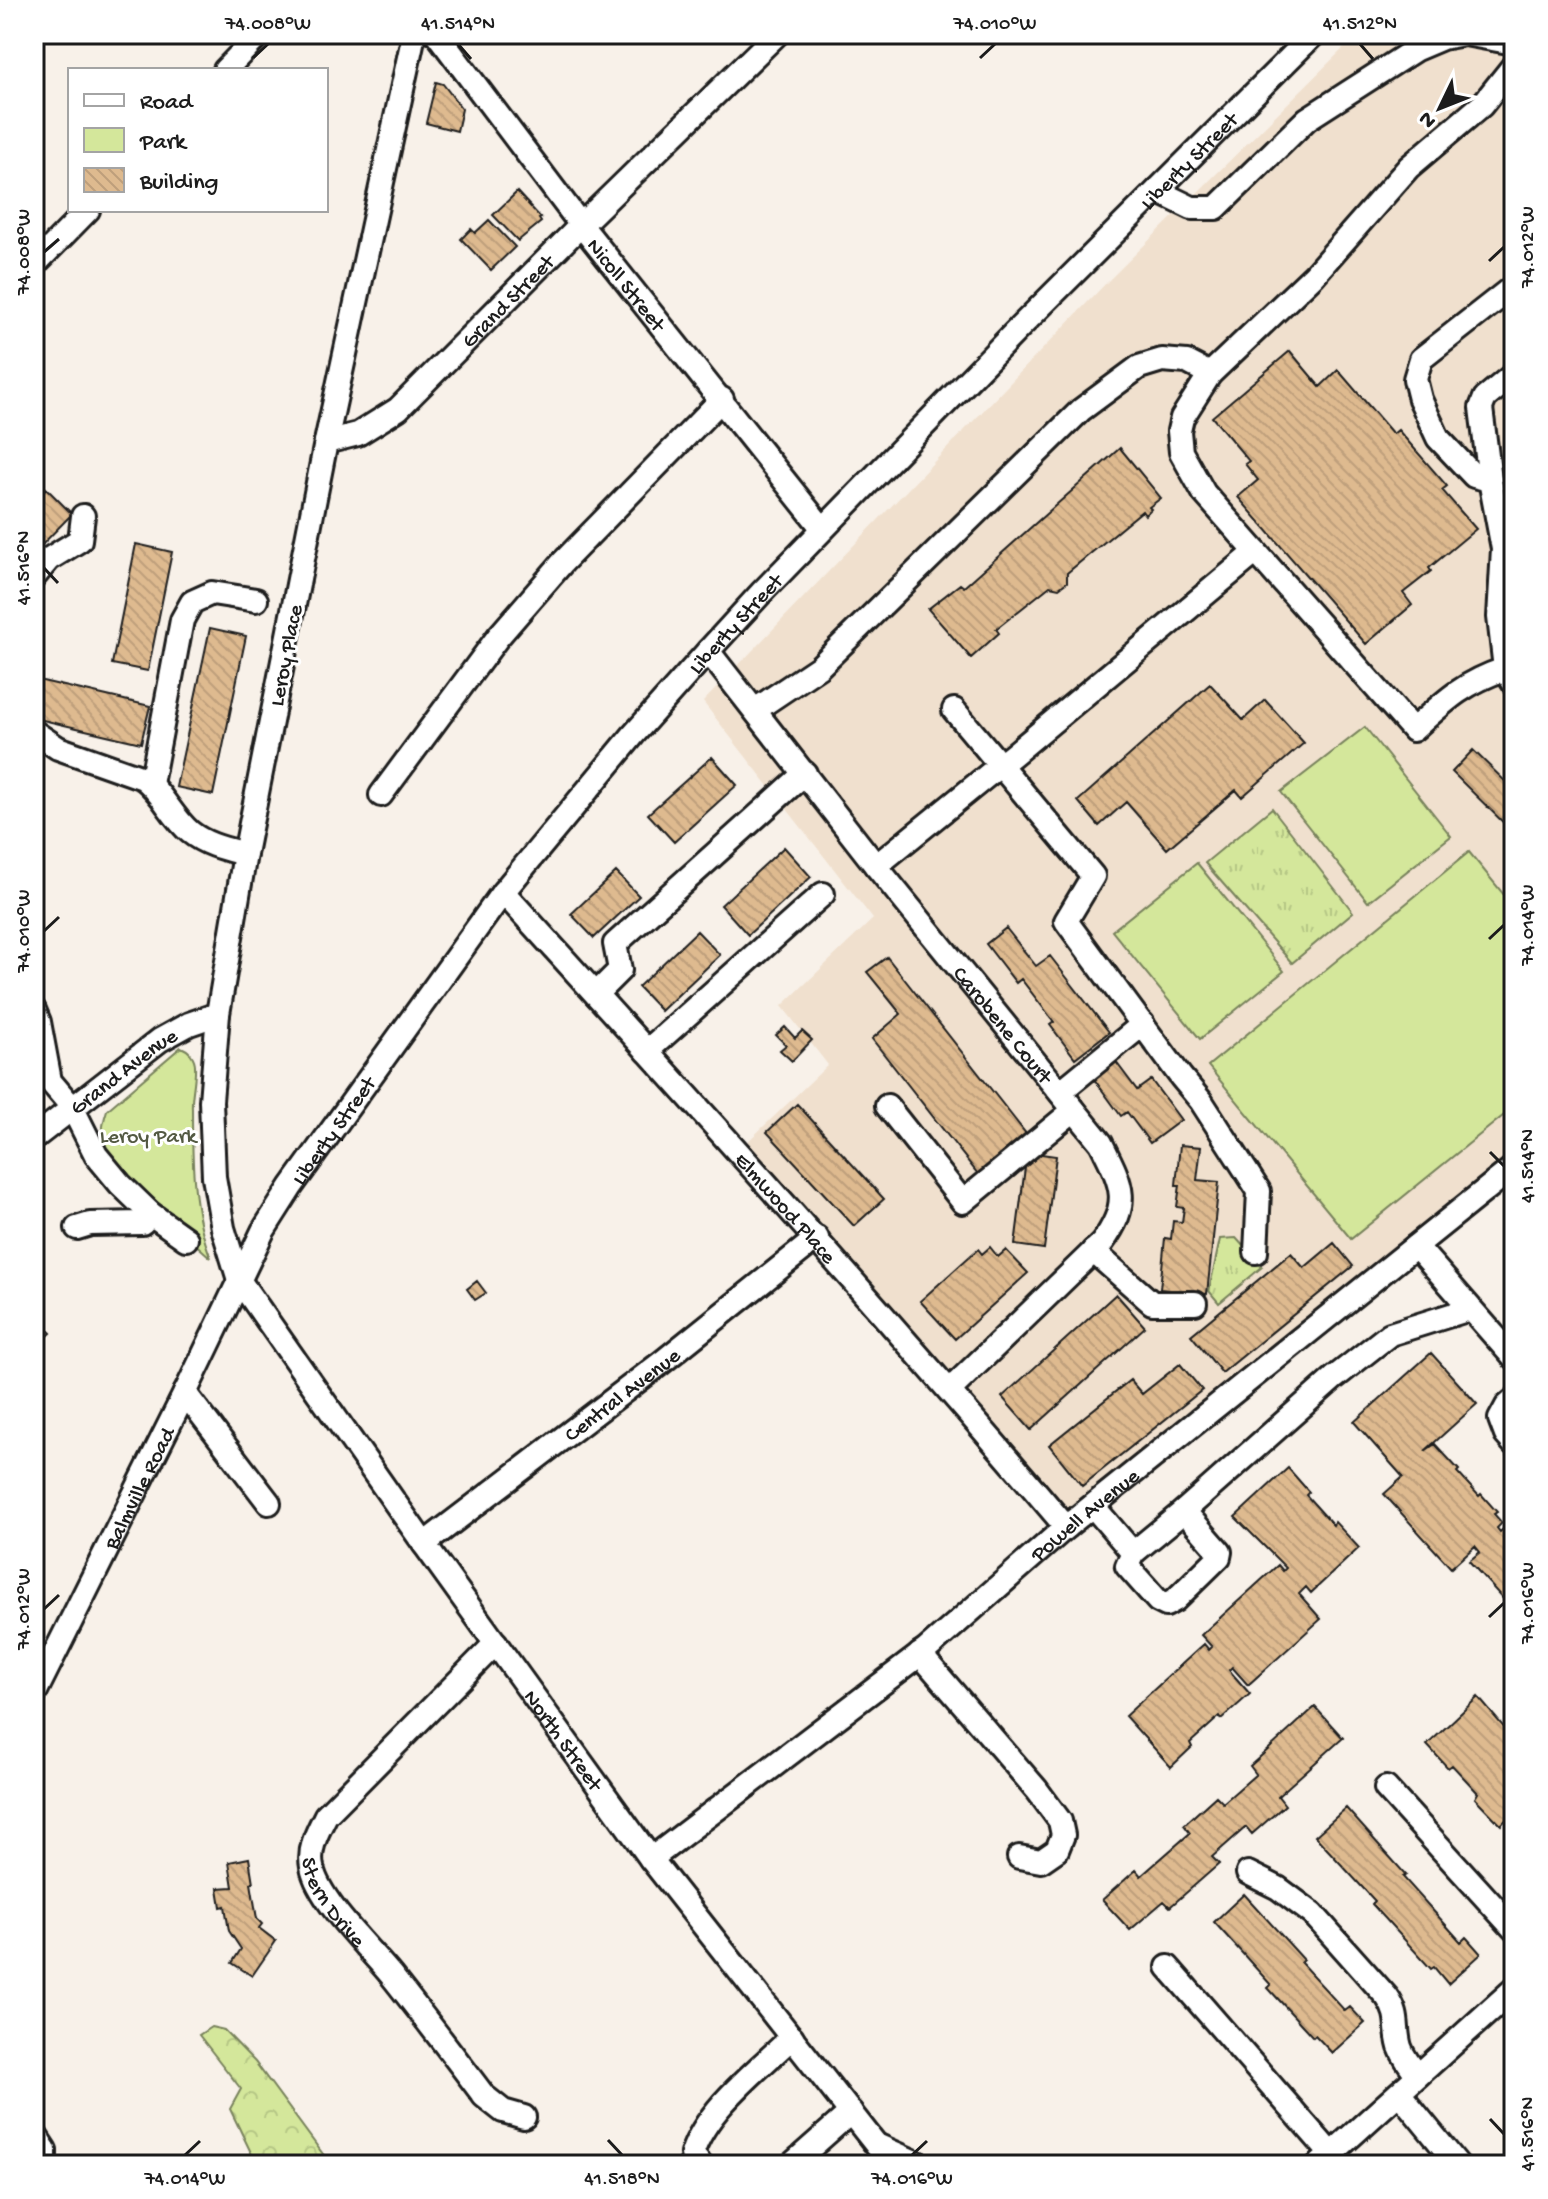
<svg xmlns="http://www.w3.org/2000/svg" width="1548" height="2199" font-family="'Gochi Hand',sans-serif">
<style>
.built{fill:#f0e0ce}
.grass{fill:url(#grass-tufts);stroke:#78825c;stroke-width:2}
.forest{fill:url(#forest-crowns);stroke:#78825c;stroke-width:2}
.park{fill:#d4e79b;stroke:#78825c;stroke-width:2}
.building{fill:url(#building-back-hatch);stroke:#1c1c1c;stroke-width:2}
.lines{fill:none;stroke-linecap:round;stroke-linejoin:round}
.minor-casing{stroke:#1c1c1c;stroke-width:28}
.minor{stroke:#fff;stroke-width:22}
.ticks{fill:none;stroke:#1c1c1c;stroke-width:3}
.labels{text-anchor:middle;stroke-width:6;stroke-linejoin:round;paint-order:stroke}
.street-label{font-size:22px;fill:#1c1c1c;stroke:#fff}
.park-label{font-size:22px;fill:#535942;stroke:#fff}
.neatline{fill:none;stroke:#1c1c1c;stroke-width:3}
.ticks-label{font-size:20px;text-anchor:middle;fill:#1c1c1c}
</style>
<defs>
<pattern id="grass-tufts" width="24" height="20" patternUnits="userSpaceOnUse" patternTransform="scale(2)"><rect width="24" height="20" fill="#d4e79b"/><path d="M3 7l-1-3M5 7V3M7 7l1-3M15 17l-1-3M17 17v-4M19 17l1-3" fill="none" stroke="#b5c685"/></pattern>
<pattern id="forest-crowns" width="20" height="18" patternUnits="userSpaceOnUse" patternTransform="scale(2)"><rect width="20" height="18" fill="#d4e79b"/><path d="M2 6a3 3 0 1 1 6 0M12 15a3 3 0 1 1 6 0" fill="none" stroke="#b5c685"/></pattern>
<pattern id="building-back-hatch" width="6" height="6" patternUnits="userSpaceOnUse" patternTransform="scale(2)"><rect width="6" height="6" fill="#deba8f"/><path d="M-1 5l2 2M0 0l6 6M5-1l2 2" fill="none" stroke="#be9f7b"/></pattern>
</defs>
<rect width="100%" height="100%" fill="#f8f1e9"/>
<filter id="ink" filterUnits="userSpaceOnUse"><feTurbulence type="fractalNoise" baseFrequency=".0125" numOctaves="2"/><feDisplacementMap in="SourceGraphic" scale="16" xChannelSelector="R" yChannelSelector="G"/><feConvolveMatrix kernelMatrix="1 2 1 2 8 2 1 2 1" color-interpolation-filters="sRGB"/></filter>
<g filter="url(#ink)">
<!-- built -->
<path class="built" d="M1358,34H1514V1150L1065,1511L744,1145L828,1065L782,1006L873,919L703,702L1110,279Z"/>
<!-- grass -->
<path class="grass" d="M1272,808L1353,912L1292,963L1205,863Z
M1236,1238L1262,1267L1219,1303L1209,1291L1220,1239Z"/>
<!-- forest -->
<path class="forest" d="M211,2027L224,2030L255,2062L331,2165H257L230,2109L241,2089L199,2035Z"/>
<!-- park -->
<path class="park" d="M1365,727L1451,836L1368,902L1281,792Z
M1469,852L1514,907V1107L1351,1239L1208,1066Z
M1197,863L1284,971L1200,1039L1112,931Z
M181,1047C189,1050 195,1057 195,1066C196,1080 191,1095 192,1109C192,1158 192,1212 211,1258C184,1233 115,1178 104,1146C100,1135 103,1122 107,1110Z"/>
<!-- building -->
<path class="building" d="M436,82L443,84L462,109L457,131L426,123Z
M517,192L541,218L539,219L541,222L518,241L493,215Z
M489,220L515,247L491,270L461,239L471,229L475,233Z
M1290,351L1320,387L1338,370L1393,434L1398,430L1447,486L1442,490L1476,529L1429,568L1431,571L1403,593L1412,605L1366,644L1238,497L1258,480L1245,464L1249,461L1212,417Z
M1120,448L1161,498L1149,507L1151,509L1145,515L1142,511L1067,573V582L1059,588L1050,586L996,629L999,633L971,658L928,609L960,584L964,587Z
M46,488L72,514L34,553V501Z
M136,544L172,552L148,671L112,664Z
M210,628L246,636L213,795L176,787Z
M34,679L150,706L141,743L34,718Z
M1210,684L1243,720L1265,700L1304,743L1242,797L1236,790L1167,849L1126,802L1099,826L1078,801Z
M1473,750L1514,790V833L1452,772Z
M712,757L737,785L674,842L648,814Z
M784,847L811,877L748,935L721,905Z
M616,872L639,896L594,938L571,914Z
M1006,928L1036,966L1050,956L1109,1032L1075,1058L1050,1025L1054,1022L1021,979L1016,983L986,944Z
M697,931L720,955L661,1011L638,987Z
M887,957L1027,1135L978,1174L872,1039L901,1014L867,972Z
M785,1027L795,1038L802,1031L812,1040L792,1061L780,1050L786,1045L776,1035Z
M1116,1062L1137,1090L1151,1080L1181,1120L1150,1143L1127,1112L1121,1116L1094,1079Z
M797,1104L884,1199L854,1226L767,1132Z
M1180,1145L1201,1147L1197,1180L1219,1182L1207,1294L1160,1289L1165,1238L1171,1239L1173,1221L1182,1222L1184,1208L1177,1207L1180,1185H1176Z
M1027,1152L1056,1156L1044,1249L1015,1245Z
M1334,1243L1353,1266L1222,1373L1191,1335L1291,1253L1304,1268Z
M990,1247L998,1257L1006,1250L1028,1273L955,1339L920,1301L978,1249L982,1254Z
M477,1281L486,1293L475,1300L467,1289Z
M1116,1294L1145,1327L1031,1430L1002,1397Z
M38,1320L51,1333L36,1347L34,1344V1324Z
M1431,1353L1477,1404L1425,1451L1435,1444L1459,1470L1457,1472L1479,1496L1481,1494L1497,1512L1494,1514L1502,1523L1497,1528L1500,1532L1514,1519V1611L1469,1561L1480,1552L1475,1546L1451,1568L1384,1494L1403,1477L1354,1422Z
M1180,1364L1202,1390L1082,1486L1049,1445L1130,1380L1142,1394Z
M1288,1468L1309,1492L1306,1495L1333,1525L1335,1522L1359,1548L1311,1593L1306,1587L1299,1594L1321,1619L1248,1685L1232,1667L1229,1670L1250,1694L1222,1719L1220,1716L1190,1743L1192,1747L1171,1767L1125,1716L1204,1644L1209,1650L1212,1647L1201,1635L1278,1565L1283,1571L1286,1568L1235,1517Z
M1478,1697L1514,1739V1811L1501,1825L1475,1798L1478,1793L1452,1765L1448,1768L1427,1745Z
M1315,1707L1343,1738L1278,1796L1285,1805L1252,1834L1246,1827L1212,1857L1219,1864L1170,1907L1164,1901L1130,1930L1102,1900L1136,1870L1141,1876L1190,1833L1184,1825L1216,1796L1223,1803L1256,1774L1250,1766Z
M1346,1808L1406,1875L1403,1877L1461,1942L1466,1937L1481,1954L1448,1984L1434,1967L1431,1969L1372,1904L1375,1901L1315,1836Z
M249,1858L253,1883H251L257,1919L262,1924L259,1928L276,1941L252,1976L232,1963L241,1949L229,1931L225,1906L221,1907L218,1888L233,1887L229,1862Z
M1244,1894L1304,1960L1301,1963L1345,2011L1350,2007L1365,2023L1332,2053L1315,2035L1313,2037L1268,1988L1271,1985L1214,1922Z"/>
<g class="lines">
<defs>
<g id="minor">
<path id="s1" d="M414,34L326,442L245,854L218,1014L211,1101L214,1177L223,1228L239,1280L424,1544L651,1859L892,2165"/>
<path id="s2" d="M437,34L581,225L823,529"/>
<path d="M1465,34L1514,43"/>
<path d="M225,70L260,34"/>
<path d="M1157,191L1192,208H1216L1307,119L1416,49L1442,38L1464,34"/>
<path d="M34,265L88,210"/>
<path d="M1514,374L1485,398L1481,408L1490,480L1503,549L1499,617L1505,669L1514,683"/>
<path id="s3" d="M326,442L358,434L398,409L581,225L777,34"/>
<path d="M1490,480L1474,476L1438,438L1420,399L1415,379L1421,359L1514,286"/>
<path d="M34,577L49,559L80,540L83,516"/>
<path id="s4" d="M708,651L876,866L1101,1143C1122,1185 1132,1202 1102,1243L950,1390"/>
<path d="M1505,669C1463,683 1445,701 1413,730L1204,493L1181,452L1179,431L1182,418L1210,374L1314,275L1409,167L1482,105L1514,65"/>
<path d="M755,710L819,667L1081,410L1139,367L1162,360L1187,362L1210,374"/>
<path d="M954,710L1093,876L1066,921L1181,1077L1201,1101L1259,1191L1256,1252"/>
<path d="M34,732L58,748L143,778C162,792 172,817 190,832C206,845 226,849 245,854"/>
<path d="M151,784L182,620L192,602L212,593L256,600"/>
<path d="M381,795L498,637L563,562L722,399"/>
<path d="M876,866L1014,754L1256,552"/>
<path id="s5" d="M503,892C693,1101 883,1311 1066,1527"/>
<path d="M596,994L620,970L615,944L805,773"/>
<path d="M34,1010L39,1022L50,1081L72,1107L96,1155L120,1184L151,1214L186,1239"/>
<path d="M647,1051L823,894"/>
<path d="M1060,1092L1143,1024"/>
<path d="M887,1106L963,1202L1074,1110"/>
<path id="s6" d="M34,1138L160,1040L189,1024L218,1014"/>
<path d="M77,1228L90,1224L142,1223L151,1214"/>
<path d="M1416,1246L1514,1358"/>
<path d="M1093,1251L1152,1303H1195"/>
<path d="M185,1393L269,1503"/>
<path d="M1514,1400L1507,1406L1500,1419L1506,1435L1514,1444"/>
<path d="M1093,1506L1133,1553L1184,1511L1334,1378L1390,1334L1470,1309"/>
<path id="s7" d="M424,1544L661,1363L817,1238"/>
<path d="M1133,1553L1127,1566L1158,1601L1166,1605L1175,1600L1219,1557L1220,1552L1184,1511"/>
<path id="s8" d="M496,1643L326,1815C318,1831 308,1848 312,1867C318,1900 369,1948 391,1975C423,2015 453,2055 484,2096L503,2111L524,2117"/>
<path d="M920,1654L1037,1790L1060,1821L1063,1835L1057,1850L1041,1861L1019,1857"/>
<path id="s9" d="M34,1695L188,1387L263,1231L291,1187L503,892L634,734L708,651L762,592L1020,327L1314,34"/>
<path d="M1386,1788L1514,1929"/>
<path id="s10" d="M651,1859L926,1650L1066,1527L1514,1167"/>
<path d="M1248,1873L1278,1888L1313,1914L1387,1997C1401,2017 1394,2027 1400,2047C1404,2058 1411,2067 1418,2075"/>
<path d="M1168,1967L1331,2154"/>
<path d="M1399,2093L1458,2165"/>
<path d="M34,2133L45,2150V2165"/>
<path d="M879,2146L922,2165"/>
<path d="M701,2165L692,2154C706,2109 758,2070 792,2037"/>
<path d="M791,2165L851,2112"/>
<path d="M1319,2165L1514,1989"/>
</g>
</defs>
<!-- minor casing -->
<use href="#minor" class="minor-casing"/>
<!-- minor -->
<use href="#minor" class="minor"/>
</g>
</g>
<!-- ticks -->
<path class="ticks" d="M458,44L471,59M1360,44L1373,59M253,58L268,44M980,58L995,44M44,252L59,239M1489,261L1504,247M44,568L58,583M44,931L59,917M1489,939L1504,925M1490,1152L1504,1166M44,1609L59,1595M1489,1617L1504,1603M1490,2119L1504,2134M608,2140L622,2155M185,2155L200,2141M912,2155L927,2141"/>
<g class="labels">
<!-- street labels -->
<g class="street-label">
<text dy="8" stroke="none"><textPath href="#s9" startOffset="1936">Liberty Street</textPath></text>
<text dy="8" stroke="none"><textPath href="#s2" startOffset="314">Nicoll Street</textPath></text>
<text dy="8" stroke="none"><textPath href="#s3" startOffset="234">Grand Street</textPath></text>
<text dy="8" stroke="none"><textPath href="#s9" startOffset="1288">Liberty Street</textPath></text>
<text transform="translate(284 655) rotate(-79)" y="8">Leroy Place</text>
<text dy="8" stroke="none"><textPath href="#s4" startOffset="476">Carobene Court</textPath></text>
<text dy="8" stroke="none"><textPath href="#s6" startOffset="112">Grand Avenue</textPath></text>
<text dy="8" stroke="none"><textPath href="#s9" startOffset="640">Liberty Street</textPath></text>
<text dy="8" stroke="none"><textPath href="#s5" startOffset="424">Elmwood Place</textPath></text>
<text dy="8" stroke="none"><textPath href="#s7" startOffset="248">Central Avenue</textPath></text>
<text dy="8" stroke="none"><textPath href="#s9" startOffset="232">Balmville Road</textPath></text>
<text dy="8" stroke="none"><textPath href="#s10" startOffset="554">Powell Avenue</textPath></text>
<text dy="8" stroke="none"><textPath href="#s1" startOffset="1832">North Street</textPath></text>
<text dy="8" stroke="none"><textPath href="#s8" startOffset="338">Stern Drive</textPath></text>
</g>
<!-- park labels -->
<g class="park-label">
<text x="148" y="1142">Leroy Park</text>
</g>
</g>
<!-- margin -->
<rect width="1548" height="2199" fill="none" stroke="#fff" stroke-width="88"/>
<!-- legend -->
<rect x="68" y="68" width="260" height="144" fill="#ffffff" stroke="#a4a4a4" stroke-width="2"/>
<rect x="84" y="94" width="40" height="12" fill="#ffffff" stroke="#a4a4a4" stroke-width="2"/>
<text x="140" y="108" font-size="24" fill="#1c1c1c">Road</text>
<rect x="84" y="128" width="40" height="24" fill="#d4e79b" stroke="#a4a4a4" stroke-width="2"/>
<text x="140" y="148" font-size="24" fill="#1c1c1c">Park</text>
<rect x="84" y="168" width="40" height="24" fill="url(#building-back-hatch)" stroke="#a4a4a4" stroke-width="2"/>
<text x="140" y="188" font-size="24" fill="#1c1c1c">Building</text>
<!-- north arrow -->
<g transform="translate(1440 108) rotate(227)" stroke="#ffffff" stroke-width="6" paint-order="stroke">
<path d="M0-6L14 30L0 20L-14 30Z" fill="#1c1c1c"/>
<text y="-12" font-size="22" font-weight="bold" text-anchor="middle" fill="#1c1c1c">N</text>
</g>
<rect x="44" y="44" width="1460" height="2111" class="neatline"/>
<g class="ticks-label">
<text x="268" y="29">74.008°W</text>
<text x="458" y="29">41.514°N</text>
<text x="995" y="29">74.010°W</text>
<text x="1360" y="29">41.512°N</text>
<text transform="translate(1526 247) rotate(-90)" y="7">74.012°W</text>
<text transform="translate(22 252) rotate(-90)" y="7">74.008°W</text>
<text transform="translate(22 568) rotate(-90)" y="7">41.516°N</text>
<text transform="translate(1526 925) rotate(-90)" y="7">74.014°W</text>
<text transform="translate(22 931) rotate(-90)" y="7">74.010°W</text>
<text transform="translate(1526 1166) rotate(-90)" y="7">41.514°N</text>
<text transform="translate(1526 1603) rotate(-90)" y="7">74.016°W</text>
<text transform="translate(22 1609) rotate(-90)" y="7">74.012°W</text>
<text transform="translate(1526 2134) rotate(-90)" y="7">41.516°N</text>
<text x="185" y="2184">74.014°W</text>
<text x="622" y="2184">41.518°N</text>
<text x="912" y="2184">74.016°W</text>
</g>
</svg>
